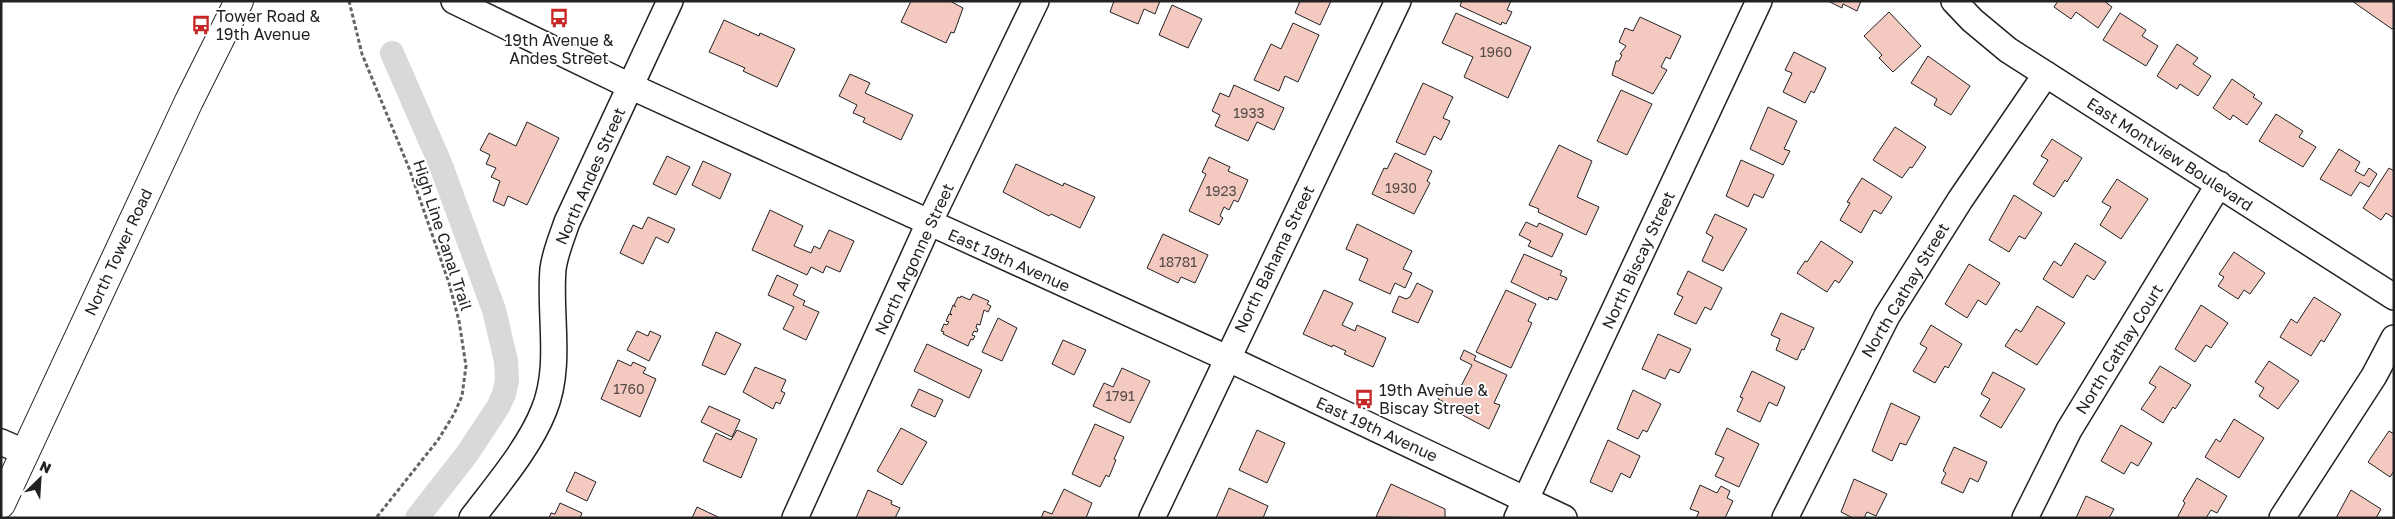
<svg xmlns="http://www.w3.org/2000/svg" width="2395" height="519" font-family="'Golos Text',sans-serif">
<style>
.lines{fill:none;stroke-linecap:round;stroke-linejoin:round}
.canal{stroke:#d9d9d9;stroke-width:24}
.building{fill:#f3c9c0;stroke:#222}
.minor-casing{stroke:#222;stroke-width:28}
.major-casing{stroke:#222;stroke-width:30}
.path{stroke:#646464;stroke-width:3;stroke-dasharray:4 2.5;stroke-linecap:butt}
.minor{stroke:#fff;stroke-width:25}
.major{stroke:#fff;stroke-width:28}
.labels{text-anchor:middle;stroke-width:4;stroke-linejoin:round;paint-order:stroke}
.number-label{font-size:14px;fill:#564c4a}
.poi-label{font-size:16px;fill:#222;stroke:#fff;text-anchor:start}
.street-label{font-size:16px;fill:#222;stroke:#fff}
</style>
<rect width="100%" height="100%" fill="#fff"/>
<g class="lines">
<!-- canal -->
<path class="canal" d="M392,53L440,163L494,310L506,361L507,380L504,394L498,407L467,454L417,518"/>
</g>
<!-- building -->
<path class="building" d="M911,1H950L963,8L954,33L951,32L946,43L901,22Z
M1114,1H1160L1155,14L1144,9L1138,24L1110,12Z
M1300,1H1331L1320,25L1295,13Z
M1462,1H1511L1507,10L1512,12L1506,24L1502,22L1501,25L1460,6Z
M1828,1H1861L1857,11L1843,4L1842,8Z
M2058,1H2104L2112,7L2098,28L2076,12L2071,19L2054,7Z
M2352,1H2394V27L2392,29Z
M1172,5L1202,19L1188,48L1159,35Z
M1889,12L1921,46L1893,72L1879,58L1882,55L1864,36Z
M1456,13L1531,47L1508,98L1464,77L1473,57L1442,43Z
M2120,13L2146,30L2142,36L2158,46L2146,66L2103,40Z
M1640,17L1681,36L1670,59L1666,57L1661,67L1667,70L1653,94L1612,75L1616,61H1619L1622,55L1620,54L1626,46L1619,42L1625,28L1633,31Z
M724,20L759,36L760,33L795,49L777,87L743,71L745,68L709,52Z
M1293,23L1319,35L1298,82L1285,76L1279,91L1254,80L1271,44L1281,49Z
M2177,44L2198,58L2193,64L2211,76L2198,96L2180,84L2177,89L2157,76Z
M1794,52L1826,68L1814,93L1811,91L1805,103L1783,92L1792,73L1785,70Z
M1928,56L1970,86L1951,115L1934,105L1937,99L1911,83Z
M850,74L870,83L865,93L913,115L901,140L863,122L865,118L853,113L857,105L839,96Z
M2232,79L2255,95L2253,97L2262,103L2247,125L2233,115L2230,120L2213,108Z
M1423,83L1453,97L1443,118L1450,121L1441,140L1434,136L1425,155L1396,142Z
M1234,85L1284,108L1274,130L1257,122L1248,141L1215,126L1220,115L1212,111L1220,93L1229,97Z
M1621,90L1652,104L1627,155L1597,141Z
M1768,107L1797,121L1784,149L1790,151L1783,165L1750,149Z
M2276,114L2303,131L2299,137L2316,147L2303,167L2259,141Z
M527,122L559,138L527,205L508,196L504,206L493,201L500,181L491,177L496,168L486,164L490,155L480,150L489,133L516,146Z
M1895,127L1926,147L1912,168L1910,167L1902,178L1873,160Z
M2052,139L2082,158L2067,182L2065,180L2054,197L2033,184L2048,160L2041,156Z
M1559,145L1592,161L1577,197L1599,207L1586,235L1538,212L1539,209L1529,205Z
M2339,149L2360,162L2355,171L2364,176L2369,168L2377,174L2369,187L2360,182L2351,196L2320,179Z
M1395,153L1432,171L1427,181L1430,183L1414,214L1372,194L1384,168L1387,169Z
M667,156L690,167L676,195L653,184Z
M1209,157L1230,167L1228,171L1248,180L1238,202L1234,200L1229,210L1224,207L1220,216L1223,218L1219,225L1189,211L1206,174L1202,172Z
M1741,160L1774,175L1763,198L1754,194L1748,207L1726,196Z
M703,161L731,174L720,199L692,185Z
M1016,164L1063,186L1064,183L1095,197L1080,228L1051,214L1049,216L1003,192Z
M2389,168L2394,171V218L2386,213L2381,220L2363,208Z
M1862,178L1892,197L1881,214L1874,210L1861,233L1840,220L1850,203L1847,202Z
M2117,179L2148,199L2121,239L2100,225L2111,207L2102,202Z
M2014,195L2042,213L2025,239L2019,236L2009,252L1989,240Z
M770,210L803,226L794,246L811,253L814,246L820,249L829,230L854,241L840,272L826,266L823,273L811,267L807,275L752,250Z
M1715,214L1747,229L1723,271L1702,261L1713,237L1706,233Z
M648,217L675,229L668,243L656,237L643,264L620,253L633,225L642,229Z
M1526,222L1537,227L1539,223L1563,234L1552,257L1528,246L1531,241L1519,235Z
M1357,224L1412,251L1403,269L1412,273L1405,288L1395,283L1390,294L1359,280L1368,259L1346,249Z
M1163,234L1208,255L1195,283L1181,277L1178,283L1147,268Z
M1821,241L1853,262L1839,283L1835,280L1827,292L1797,273L1805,261L1807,262Z
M2075,243L2106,262L2094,280L2087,275L2073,298L2043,279L2054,261L2061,266Z
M2234,252L2265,273L2250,294L2244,290L2238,299L2218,286L2224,277L2219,274Z
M1524,254L1562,271L1560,275L1567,278L1557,300L1549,297L1548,300L1511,282Z
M1969,264L2000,283L1986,305L1978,300L1967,318L1945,304Z
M1688,271L1722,288L1711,310L1705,307L1696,324L1674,314L1683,297L1677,294Z
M777,275L798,285L793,295L805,301L803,305L819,312L806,340L783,329L794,307L768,295Z
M1417,283L1433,291L1418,323L1392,312L1399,296L1406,299L1410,297Z
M1324,290L1353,303L1342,325L1355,331L1357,325L1386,338L1373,367L1344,354L1346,351L1333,345L1332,347L1303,334Z
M1506,290L1536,304L1528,321L1532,323L1511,368L1476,352Z
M973,294L989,301L987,304L991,306L988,312L984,310L980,325L977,324L976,328L978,329L977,332L974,331L972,335L975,336L973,340L971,339L968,346L943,334L944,332L941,331L944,324L947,325L949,322L946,321L949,314L952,315L950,313L953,305L956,307L954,305L958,297L960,298L961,296L970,300Z
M2314,297L2341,314L2324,342L2321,340L2311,356L2280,337L2291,319L2297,323Z
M2201,305L2228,323L2211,348L2206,345L2195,362L2175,349Z
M2037,306L2065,323L2037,365L2005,346L2016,329L2021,332Z
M1781,313L1814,328L1804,350L1802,349L1797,360L1776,350L1780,339L1771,335Z
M998,318L1017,328L1002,361L982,352Z
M1931,325L1962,344L1948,368L1945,366L1935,383L1913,371L1927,348L1920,344Z
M637,331L648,336L650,331L661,336L649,361L627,350Z
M716,332L741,344L725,375L702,365Z
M1658,334L1691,349L1679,373L1670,369L1665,379L1642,369Z
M1063,340L1086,350L1074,375L1052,364Z
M927,344L982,370L969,398L914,371Z
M1464,350L1476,356L1474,360L1507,375L1494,403L1500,405L1489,429L1451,409L1452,406L1438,399L1446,384L1459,390L1472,365L1460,359Z
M618,360L631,366L633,362L646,368L643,373L656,379L640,417L601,399Z
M2269,361L2299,381L2278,409L2259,396L2264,388L2255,382Z
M2160,366L2191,385L2175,409L2173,407L2163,423L2141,409L2156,387L2149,383Z
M755,367L786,380L781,391L785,393L780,404L776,402L773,409L743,392Z
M1122,368L1150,381L1130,423L1093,406L1104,383L1113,387Z
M1752,371L1785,387L1777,406L1769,402L1760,422L1737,411L1743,398L1740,397Z
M1993,372L2025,389L2001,428L1980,416L1990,399L1981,394Z
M919,389L943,400L935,417L911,406Z
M1633,390L1661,404L1647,432L1643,430L1638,439L1617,429Z
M1891,403L1920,417L1906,445L1900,443L1892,461L1872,451Z
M709,406L740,420L732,437L701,422Z
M2234,419L2264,438L2239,478L2205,457L2216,439L2220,442Z
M1095,424L1124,437L1114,459L1116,460L1109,477L1106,475L1100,487L1072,474Z
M2121,425L2152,443L2138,466L2131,462L2124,474L2101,461Z
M901,428L927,442L902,485L877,471Z
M1727,428L1759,444L1739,487L1715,476L1724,458L1715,454Z
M737,430L757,439L741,478L703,461L716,433L731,440Z
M1257,430L1285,443L1267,483L1239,470Z
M2389,431L2394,434V471L2390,477L2368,462Z
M1608,440L1640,456L1630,478L1621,473L1612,492L1590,482Z
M1954,447L1987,462L1978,482L1970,478L1963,493L1941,483L1946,473L1943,471Z
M575,472L596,482L587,501L566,491Z
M2197,478L2227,496L2217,513L2211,510L2206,518H2177L2185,503L2183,501Z
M1854,479L1887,494L1876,516L1867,512L1864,518H1853L1841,512Z
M1391,484L1445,509V518L1376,517Z
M1700,485L1717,493L1721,486L1730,491L1727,498L1733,501L1725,518H1696L1699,512L1690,509Z
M1229,488L1268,506L1263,518H1216Z
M1064,489L1092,503L1086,518H1041L1044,511L1052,514Z
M868,490L892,501L891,504L900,508L895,518H856Z
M2351,490L2381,509L2376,518H2336Z
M2086,496L2114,509L2109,518H2076Z
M560,503L582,513L580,518H549L551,513L555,514Z
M697,507L720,518H692Z"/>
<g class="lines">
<defs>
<path id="minor" d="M454,1L630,86L1227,358L1564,518
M1954,1L1972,20L2008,50L2394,297
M1,442L24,452
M472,518C497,485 529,448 544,410C562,366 549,315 553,269C555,253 562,237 567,222L670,1
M795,518L929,223L1036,1
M1152,518L1398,1
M1517,518L1759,1
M1785,518L1887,316L1960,200L2046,74
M2025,518L2069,430L2219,184
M2282,518L2374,376L2394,338"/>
<path id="major" d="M1,504L189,101L239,1"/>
</defs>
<!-- minor casing -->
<use href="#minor" class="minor-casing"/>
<!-- major casing -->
<use href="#major" class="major-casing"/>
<!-- path -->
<path class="path" d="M349,1L362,54L409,168L449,283L459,321L466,366L462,396L454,414L438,440L376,518"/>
<!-- minor -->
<use href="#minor" class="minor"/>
<!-- major -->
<use href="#major" class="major"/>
</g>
<!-- icons -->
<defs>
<symbol id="bus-bare" viewBox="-9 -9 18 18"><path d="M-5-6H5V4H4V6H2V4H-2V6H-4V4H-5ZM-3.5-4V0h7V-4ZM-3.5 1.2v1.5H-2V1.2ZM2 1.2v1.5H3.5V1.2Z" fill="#c62828" stroke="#fff" stroke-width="2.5" paint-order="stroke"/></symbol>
</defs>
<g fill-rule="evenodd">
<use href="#bus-bare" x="545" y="4" width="28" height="28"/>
<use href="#bus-bare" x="187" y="11" width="28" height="28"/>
<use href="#bus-bare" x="1350" y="385" width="28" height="28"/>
</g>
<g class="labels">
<!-- number labels -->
<g class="number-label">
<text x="1496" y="57">1960</text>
<text x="1249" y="118">1933</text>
<text x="1401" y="193">1930</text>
<text x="1221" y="196">1923</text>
<text x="1178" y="267">18781</text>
<text x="629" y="394">1760</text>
<text x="1120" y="401">1791</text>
</g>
<!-- poi labels -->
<g class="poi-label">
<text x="216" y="22">Tower Road &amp;<tspan x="216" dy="18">19th Avenue</tspan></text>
<text x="559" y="46" text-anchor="middle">19th Avenue &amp;<tspan x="559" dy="18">Andes Street</tspan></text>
<text x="1379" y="396">19th Avenue &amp;<tspan x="1379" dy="18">Biscay Street</tspan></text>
</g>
<!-- street labels -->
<g class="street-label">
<text transform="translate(2170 154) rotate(33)" y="6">East Montview Boulevard</text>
<text transform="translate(590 176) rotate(-66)" y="6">North Andes Street</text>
<text transform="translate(443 235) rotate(72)" y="6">High Line Canal Trail</text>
<text transform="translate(118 252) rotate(-65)" y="6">North Tower Road</text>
<text transform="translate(914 259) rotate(-65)" y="6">North Argonne Street</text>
<text transform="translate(1274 259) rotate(-64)" y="6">North Bahama Street</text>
<text transform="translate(1009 260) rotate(24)" y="6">East 19th Avenue</text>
<text transform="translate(1638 260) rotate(-65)" y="6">North Biscay Street</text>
<text transform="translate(1905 290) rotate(-59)" y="6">North Cathay Street</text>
<text transform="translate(2119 349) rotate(-58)" y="6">North Cathay Court</text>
<text transform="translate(1377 429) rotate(25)" y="6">East 19th Avenue</text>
</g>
</g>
<!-- border -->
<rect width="2395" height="519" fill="none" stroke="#222222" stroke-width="5"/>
<!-- north arrow -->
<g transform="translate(40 479) rotate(25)" stroke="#ffffff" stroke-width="4" paint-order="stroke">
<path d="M0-4L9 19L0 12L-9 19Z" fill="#222222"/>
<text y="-8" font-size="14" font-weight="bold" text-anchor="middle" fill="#222222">N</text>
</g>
</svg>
